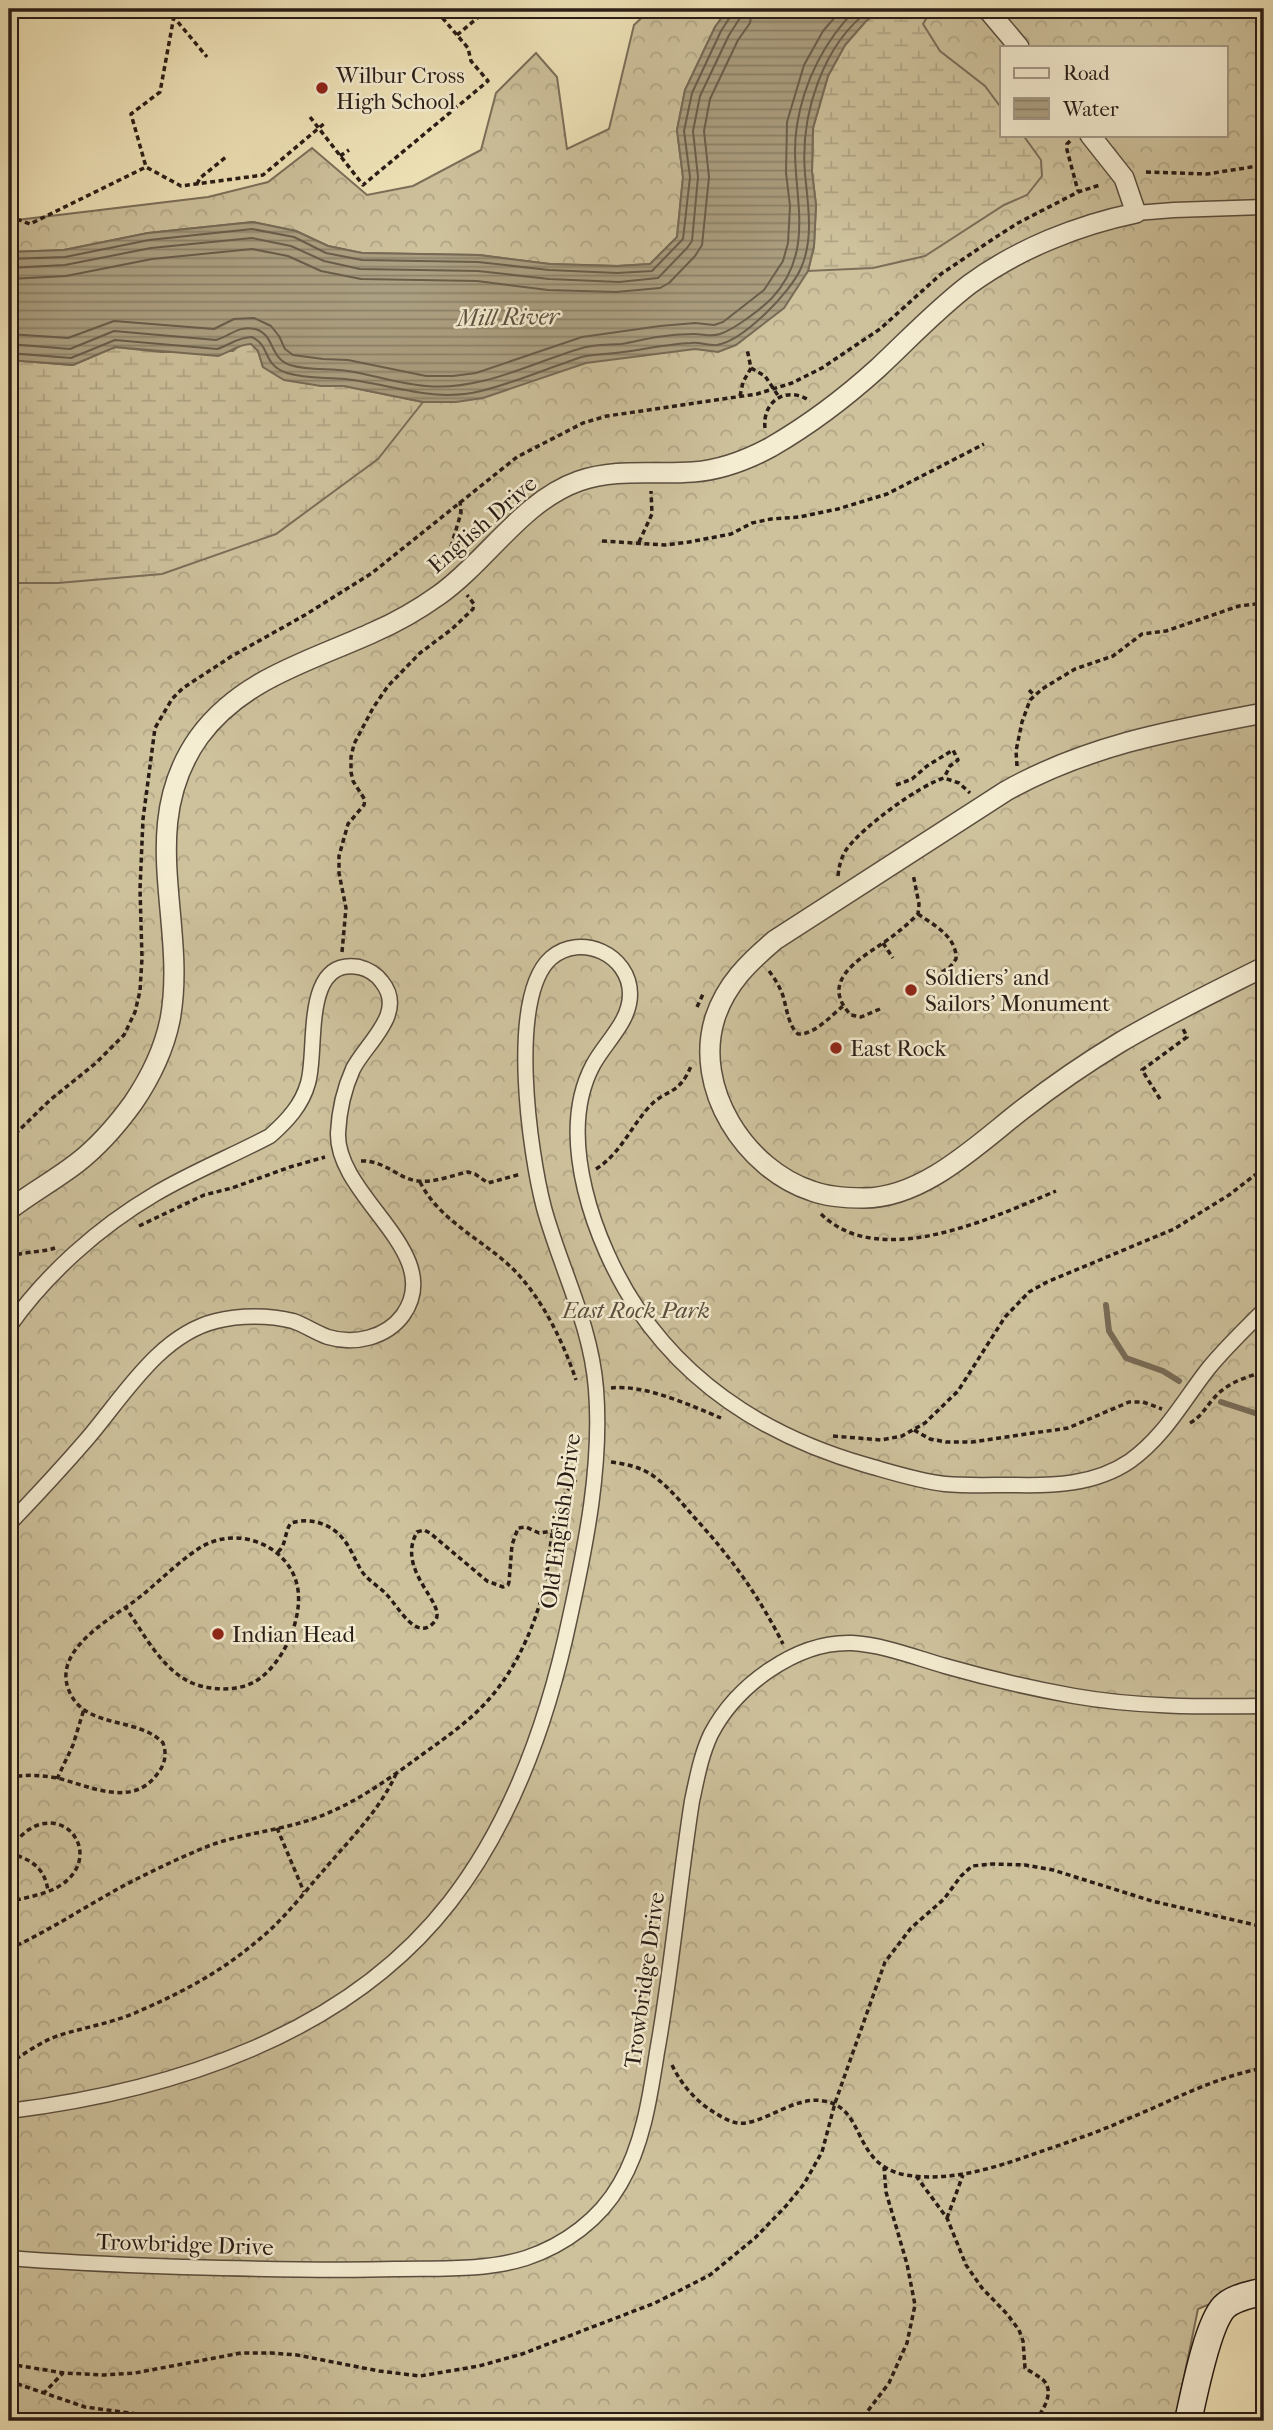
<svg xmlns="http://www.w3.org/2000/svg" width="1273" height="2430" font-family="'IM FELL French Canon',serif">
<style>
.forest{fill:url(#forest-crowns);stroke:#7b6f5a;stroke-width:2;fill-rule:evenodd}
.wetland{fill:url(#wetland-marsh);stroke:#7b6f5a;stroke-width:2}
.water{fill:url(#water-rules);stroke:#776b57;stroke-width:2}
.lines{fill:none;stroke-linecap:round;stroke-linejoin:round}
.shore{stroke:#6a5e4c;stroke-width:2}
.stream{stroke:#776b57;stroke-width:6}
.pedestrian-casing{stroke:#5a4e3f;stroke-width:17}
.minor-casing{stroke:#5a4e3f;stroke-width:22}
.secondary-casing{stroke:#281c16;stroke-width:29}
.path{stroke:#281c16;stroke-width:3.5;stroke-dasharray:5 3.5;stroke-linecap:butt}
.pedestrian{stroke:#f5edd2;stroke-width:14}
.minor{stroke:#f5edd2;stroke-width:19}
.secondary{stroke:#f5edd2;stroke-width:26}
.poi-dot{fill:#8f2418;stroke:#f5edd2;stroke-width:2.5}
.labels{text-anchor:middle;stroke-width:5;stroke-linejoin:round;paint-order:stroke}
.poi-label{font-size:23px;fill:#281c16;stroke:#f5edd2;text-anchor:start}
.street-label{font-size:23px;fill:#281c16;stroke:#f5edd2}
.park-label{font-size:23px;font-style:italic;fill:#5a4e3e;stroke:#f5edd2}
.water-label{font-size:24px;font-style:italic;fill:#5d5141;stroke:#f5edd2}
</style>
<defs>
<pattern id="forest-crowns" width="20" height="18" patternUnits="userSpaceOnUse" patternTransform="scale(1.75)"><rect width="20" height="18" fill="#cec29d"/><path d="M2 6a3 3 0 1 1 6 0M12 15a3 3 0 1 1 6 0" fill="none" stroke="#b1a686"/></pattern>
<pattern id="wetland-marsh" width="20" height="14" patternUnits="userSpaceOnUse" patternTransform="scale(1.75)"><rect width="20" height="14" fill="#cec29d"/><path d="M1 5h8M5 5V1M11 12h8M15 12V8" fill="none" stroke="#b1a686"/></pattern>
<pattern id="water-rules" width="6" height="5" patternUnits="userSpaceOnUse" patternTransform="scale(1.75)"><rect width="6" height="5" fill="#aca082"/><path d="M0 2.5h6" fill="none" stroke="#8c8269"/></pattern>
</defs>
<rect width="100%" height="100%" fill="#f0e4b9"/>
<filter id="stains"><feTurbulence type="fractalNoise" baseFrequency=".00286" numOctaves="4"/><feColorMatrix values="0 0 0 0 .2 0 0 0 0 .09 0 0 0 0 .02 0 0 0 .5 -.17"/></filter>
<radialGradient id="worn" r=".72"><stop offset=".6" stop-color="#630" stop-opacity="0"/><stop offset="1" stop-color="#630" stop-opacity=".3"/></radialGradient>
<path class="forest" d="M651,9H728L715,27L685,90L677,130L683,177L677,237L650,264L617,266L550,264L479,255L362,253L328,246L296,231L253,222L148,233L64,250L9,252V221L208,197L268,182L312,148L367,195L413,186L481,150L496,93L536,53L557,77L567,149L609,129L634,25Z
M901,9H1264V2281L1198,2309L1175,2421H9V337L798,260ZM1002,47H1226V135H1002Z"/>
<path class="wetland" d="M883,9H932L923,24L940,51L985,86L1002,109V135H1023L1041,160L1042,176L1027,195L1004,205L925,256L873,268L808,271L814,246L816,205L812,172L813,128L828,76L845,45L866,21Z
M241,344H252L258,351L263,367L321,386H344L423,402L378,459L276,534L162,574L58,583H9V360L73,365L115,347L161,352L233,351Z"/>
<path class="water" d="M728,9H883L866,21L845,45L828,76L813,128L812,172L816,205L814,246L808,271L784,308L736,345L718,352L695,349L586,363L483,398L456,402H423L344,386H321L284,380L263,367L258,351L251,344C239,344 230,352 218,356L115,347L73,365L9,360V252L64,250L148,233L253,222L296,231L328,246L362,253L479,255L550,264L617,266L650,264L677,237L683,177L677,130L685,90L715,27Z"/>
<g class="lines">
<path class="shore" d="M9,259L65,257L149,240L252,229L294,237L326,253L362,260L478,262L549,270L617,273L652,271L683,239L690,177L684,131L692,93L721,31L732,14L733,9
M9,268L65,265L151,248L252,238L291,246L324,261L360,269L478,271L549,279L619,282L658,278L687,248L692,241L698,177L693,131L700,96L729,35L740,18L742,9
M9,279L66,276L152,259L252,249L288,256L321,271L361,279L477,281L548,290L616,292L660,288L669,283L695,256L702,245L709,177L704,131L710,99L738,40L750,23L752,9
M9,334L68,338L114,321L214,329L234,319L254,318L271,326L279,336L285,349L293,355L323,359L348,360L426,376H453L476,373L582,337L660,326L695,323L714,325L723,322L764,290L783,261L788,243L790,206L786,173L787,122L804,65L823,31L842,9
M9,344L70,349L114,331L216,340C230,336 239,325 255,329C275,334 269,358 290,365C309,371 329,368 348,371C374,375 400,384 426,386C480,391 529,364 579,349C592,344 607,345 621,344C633,342 645,339 657,337C669,335 682,334 694,334C703,334 712,337 720,334C735,329 761,309 772,298C821,245 787,185 797,125C804,81 825,40 856,9
M9,353L71,358L115,340L217,349C230,345 238,337 252,337C271,346 262,365 287,373C306,379 326,377 345,379C391,384 433,403 481,391C506,385 531,375 556,366C566,363 576,358 586,356C598,354 611,354 623,352C646,349 668,344 691,343C700,342 709,346 717,345C743,341 791,292 801,268C814,239 808,204 805,174C800,116 822,44 871,9"/>
<path class="stream" d="M1106,1305L1109,1331L1126,1358L1163,1371L1179,1381
M1221,1402L1264,1416"/>
<defs>
<path id="pedestrian" d="M1136,213L1174,210L1264,207
M9,1327C46,1274 99,1227 155,1194C192,1172 232,1156 270,1136C287,1121 302,1105 308,1083C318,1051 301,957 359,967C368,969 377,975 382,982C407,1013 366,1043 353,1069C344,1089 339,1112 338,1133C336,1197 447,1253 403,1315C386,1338 354,1345 328,1337C316,1333 305,1325 293,1321C270,1315 239,1315 216,1321C159,1335 123,1397 87,1439C62,1468 36,1496 9,1524
M9,2111C171,2091 346,2036 450,1902C513,1821 549,1717 570,1617C586,1544 602,1465 596,1389C591,1324 561,1270 544,1208C530,1155 507,997 551,958C581,932 630,955 630,994C630,1022 606,1041 593,1065C555,1136 595,1245 637,1308C692,1390 772,1438 866,1465C891,1472 918,1481 945,1484C967,1486 990,1485 1012,1485C1052,1486 1095,1485 1130,1461C1164,1437 1183,1401 1208,1369C1225,1348 1245,1329 1264,1310
M9,2258C67,2263 125,2265 183,2267C254,2269 324,2271 395,2269C438,2268 485,2271 526,2258C565,2245 600,2219 620,2184C643,2145 650,2097 657,2052C672,1969 679,1884 692,1801C697,1778 701,1755 711,1734C736,1686 796,1641 852,1643C884,1645 914,1657 945,1666C987,1678 1030,1688 1074,1696C1136,1707 1201,1707 1264,1706"/>
<path id="minor" d="M987,9L1019,47
M1264,713C1174,730 1088,745 1006,791L775,940C749,962 726,984 715,1018C693,1088 745,1169 812,1191C828,1197 847,1198 864,1198C924,1198 979,1143 1023,1109C1054,1085 1086,1063 1119,1043C1166,1015 1216,991 1264,967
M9,1210C31,1193 55,1180 77,1163C99,1146 117,1125 133,1103C150,1078 164,1049 170,1020C188,923 135,827 199,737C242,678 311,661 374,632C397,622 418,610 439,595C487,561 522,501 579,481C617,468 654,475 693,472C721,470 747,460 771,447C809,425 846,397 878,368C908,340 937,309 970,284C1018,249 1078,225 1136,213L1124,178L1090,135"/>
<path id="secondary" d="M1188,2421C1194,2395 1207,2325 1224,2307C1234,2297 1251,2295 1264,2291"/>
</defs>
<use href="#pedestrian" class="pedestrian-casing"/>
<use href="#minor" class="minor-casing"/>
<use href="#secondary" class="secondary-casing"/>
<path class="path" d="M167,9L207,57
M174,16L160,92L131,114L146,167L181,186L263,175L326,122
M457,35L488,9
M310,117L363,185L488,81L471,61L468,48L435,9
M1070,141L1067,144V150L1078,191
M340,156L349,150
M1146,172L1207,174L1264,165
M9,180L15,177
M197,184L200,178L226,157
M9,216L30,224L146,167
M751,368L765,376L779,397
M740,396L743,382L751,368L747,349
M765,428C762,401 787,385 810,401
M602,541L665,545L689,542L731,534L752,523L771,519L799,517L838,509L887,494L984,444
M639,542L652,514L651,491
M446,563L461,513L460,501
M1029,690L1034,695
M1017,766L1016,751L1022,722L1030,700L1042,689L1075,669L1113,656L1142,634L1166,631L1239,606L1264,603
M896,785L912,779L927,766L953,750L958,760L950,766L944,778
M838,876C839,866 841,858 846,850C861,828 920,785 944,778L959,783L970,793
M918,914C934,925 957,937 956,959L950,967L942,972
M883,943L893,958
M342,952L346,908L339,873V856L348,824L364,805L365,800L353,781L351,772V757L354,744L373,708L388,686L420,653L452,629L473,609L474,604L467,595
M769,971C775,979 780,987 783,996C787,1009 788,1025 798,1034C814,1035 831,1016 843,1006
M697,1007L704,992
M880,1009L861,1017L851,1015C819,982 858,960 883,943C896,934 907,925 918,914L919,904L913,874
M1160,1099L1142,1070L1187,1037L1183,1029
M9,1140L50,1100L96,1063L124,1035L135,1012L140,991L142,958L140,889L143,819L155,728L172,699L183,688L232,656L305,615L372,573L517,457L583,423L607,416L757,394L792,383L822,368L880,329L941,274L993,239L1018,223L1078,192L1100,185
M361,1161C385,1160 398,1179 418,1181C434,1183 453,1175 468,1172L475,1174L488,1183L521,1174
M596,1169C621,1153 630,1128 649,1107C665,1089 679,1096 691,1066
M420,1182C439,1220 481,1239 511,1267C541,1296 563,1341 576,1380
M821,1214C880,1272 994,1217 1056,1191
M139,1226L204,1195L232,1188L290,1167L325,1157
M9,1257C24,1251 39,1253 55,1248
M611,1388C644,1384 690,1405 721,1418
M1190,1423C1201,1417 1206,1407 1214,1398C1227,1383 1245,1377 1264,1372
M914,1430L930,1439L946,1442H972L1068,1428L1129,1402H1143L1162,1409
M833,1436L881,1440L902,1436L925,1423L958,1391L1005,1317L1029,1292L1047,1282L1174,1229L1229,1195L1264,1168
M611,1462C626,1464 640,1467 652,1475C668,1486 681,1502 694,1517C730,1556 759,1596 783,1644
M278,1552C287,1544 284,1532 291,1523C311,1517 332,1524 344,1540C352,1550 356,1563 363,1573C370,1582 380,1587 387,1595C398,1606 417,1644 435,1621C448,1604 395,1571 417,1532L424,1530L430,1533L487,1581L503,1587L508,1585L509,1582L512,1545L518,1528L526,1527L539,1533L552,1531
M9,1778C25,1774 41,1775 57,1778C90,1786 133,1809 158,1773C165,1764 167,1754 163,1743C139,1717 89,1729 71,1695C47,1650 114,1618 141,1596C161,1580 181,1559 203,1546C240,1525 292,1547 298,1590C302,1620 284,1661 259,1679C241,1692 211,1691 192,1683C162,1670 144,1634 126,1608
M57,1779L73,1745L84,1709
M277,1828L304,1892
M9,1849C17,1840 26,1829 38,1825C74,1813 99,1860 61,1885C46,1895 26,1897 9,1902
M9,1853C31,1859 45,1868 48,1891
M9,1949C49,1931 86,1906 125,1885C150,1872 175,1860 201,1849C233,1835 270,1832 303,1822C348,1809 386,1781 423,1754C452,1733 480,1714 501,1684C521,1657 536,1621 544,1588C553,1550 547,1509 577,1479
M9,2064C25,2053 42,2041 60,2035C86,2027 112,2023 137,2012C179,1994 221,1972 256,1942C284,1920 306,1890 329,1864C354,1835 380,1809 396,1774
M672,2065C680,2082 693,2098 709,2109C717,2114 728,2122 738,2123C762,2126 794,2095 824,2101C867,2108 851,2165 906,2175C948,2182 991,2169 1031,2155C1062,2144 1094,2134 1125,2120C1172,2101 1214,2077 1264,2068
M916,2176L947,2218L966,2265L982,2288L1007,2314L1019,2330L1023,2341L1025,2368C1031,2372 1041,2377 1045,2382C1054,2394 1042,2412 1035,2421
M947,2218L963,2175
M9,2364L64,2373L104,2375L135,2373L241,2353H271L297,2355L379,2371L420,2376L479,2366L522,2354L655,2303L710,2275L755,2238L786,2206L804,2184L822,2152L835,2103L885,1962L911,1928L944,1899L961,1876L972,1866L992,1864L1025,1865L1053,1870L1152,1901L1264,1927
M9,2381L85,2407L190,2421
M43,2394L63,2373
M9,2401L11,2405L9,2412
M80,2421L82,2417L97,2421
M855,2421L864,2416L889,2383L907,2343L915,2305L907,2264L886,2192L884,2167"/>
<use href="#pedestrian" class="pedestrian"/>
<use href="#minor" class="minor"/>
<use href="#secondary" class="secondary"/>
</g>
<g class="poi-dot">
<circle cx="322" cy="88" r="7"/>
<circle cx="911" cy="990" r="7"/>
<circle cx="836" cy="1048" r="7"/>
<circle cx="218" cy="1634" r="7"/>
</g>
<g class="labels">
<g class="poi-label">
<text x="336" y="83">Wilbur Cross<tspan x="336" dy="26">High School</tspan></text>
<text x="925" y="985">Soldiers' and<tspan x="925" dy="26">Sailors' Monument</tspan></text>
<text x="850" y="1056">East Rock</text>
<text x="232" y="1642">Indian Head</text>
</g>
<g class="street-label">
<text transform="translate(482 524) rotate(-41)" y="8">English Drive</text>
<text transform="translate(560 1521) rotate(-82)" y="8">Old English Drive</text>
<text transform="translate(644 1980) rotate(-82)" y="8">Trowbridge Drive</text>
<text transform="translate(185 2244) rotate(2)" y="8">Trowbridge Drive</text>
</g>
<g class="park-label">
<text x="636" y="1318">East Rock Park</text>
</g>
<g class="water-label">
<text transform="translate(508 317) rotate(-1)" y="8">Mill River</text>
</g>
</g>
<rect width="1273" height="2430" fill="none" stroke="#f0e4b9" stroke-width="35"/>
<rect x="10" y="10" width="1252" height="2409" fill="none" stroke="#281c16" stroke-width="3.5"/>
<rect x="18" y="18" width="1238" height="2395" fill="none" stroke="#281c16" stroke-width="2"/>
<rect x="1000" y="46" width="228" height="91" fill="#f5edd2" stroke="#a39987" stroke-width="2"/>
<rect x="1014" y="68" width="35" height="10" fill="#f5edd2" stroke="#a39987" stroke-width="2"/>
<text x="1063" y="80" font-size="21" fill="#281c16">Road</text>
<rect x="1014" y="98" width="35" height="21" fill="url(#water-rules)" stroke="#a39987" stroke-width="2"/>
<text x="1063" y="116" font-size="21" fill="#281c16">Water</text>
<rect width="100%" height="100%" filter="url(#stains)"/>
<rect width="100%" height="100%" fill="url(#worn)"/>
</svg>
